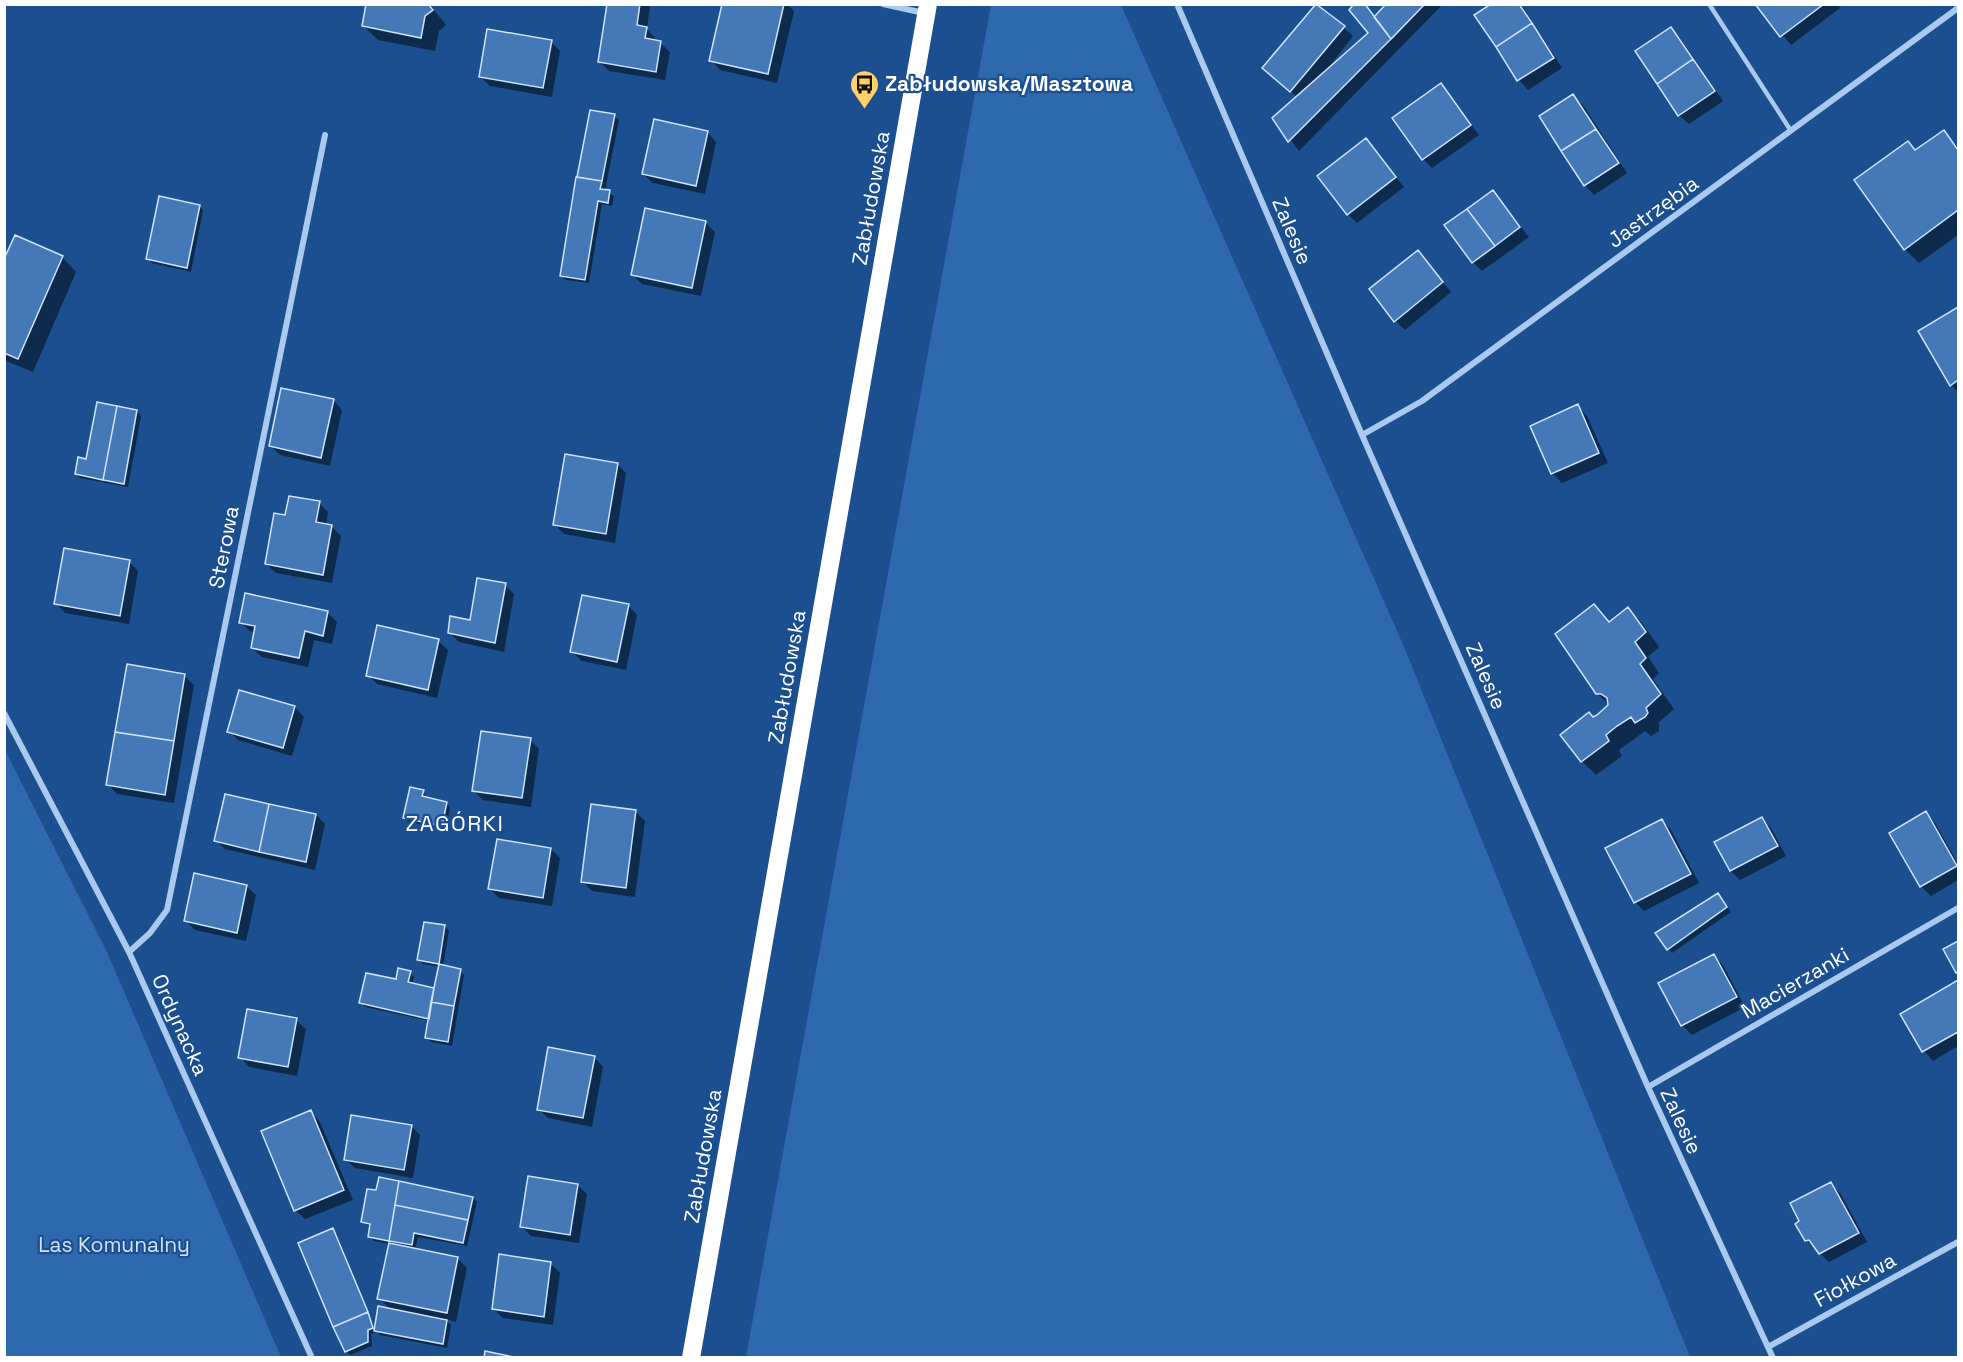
<svg xmlns="http://www.w3.org/2000/svg" width="1963" height="1362" font-family="'Space Grotesk',sans-serif">
<style>
.green{fill:#2e69ad}
.shadow{fill:#0007}
.building{fill:#4478b7;stroke:#cfe3fa;stroke-width:1.5}
.lines{fill:none;stroke-linecap:round;stroke-linejoin:round}
.lane{stroke:#a9c9ee;stroke-width:4.5}
.street{stroke:#a9c9ee;stroke-width:6}
.highway{stroke:#fff;stroke-width:18}
.labels{text-anchor:middle;stroke-width:4.5;stroke-linejoin:round;paint-order:stroke}
.poi-label{font-size:21px;font-weight:bold;fill:#fff;stroke:#1b4f8f;text-anchor:start}
.street-label{font-size:21px;fill:#fff;stroke:#1b4f8f}
.park-label{font-size:21px;fill:#cfe3fa;stroke:#1b4f8f}
.neighbourhood-label{font-size:22px;letter-spacing:1.5px;fill:#fff;stroke:#1b4f8f}
</style>
<rect width="100%" height="100%" fill="#1b4f8f"/>
<path class="green" d="M991,5H1121L1405,649L1690,1357H746Z
M5,750L107,952L281,1357H5Z"/>
<path class="shadow" d="M367,4H429L446,25L439,31L435,51L378,40L364,26Z
M609,4H650L647,29L655,38V42L660,43L670,52L665,80L609,71L599,61Z
M724,4H787L794,11L777,83L720,70L711,60Z
M1388,4H1443L1299,151L1274,118L1297,97L1264,68L1318,5L1353,36L1326,71L1370,33V10L1375,18Z
M1493,4H1521L1562,68L1528,90L1519,80L1476,16Z
M1757,4H1838L1840,8L1791,45Z
M1671,29L1680,38L1723,101L1689,124L1679,115Z
M551,42L560,51L552,97L490,86L480,76Z
M1441,85L1479,135L1432,168L1423,159Z
M1573,96L1583,105L1627,173L1594,195L1585,185Z
M591,111L614,116L619,120L605,191L614,196L612,206L602,204L589,283L566,280L561,276Z
M707,132L716,142L705,194L653,183L643,174Z
M1943,132L1958,147V235L1919,263L1905,249L1856,181L1908,143L1917,151Z
M1366,140L1404,187L1357,223L1348,214Z
M1493,192L1529,237L1482,271L1473,262Z
M199,206L203,210L191,272L152,263L148,258Z
M705,222L715,232L701,296L642,284L632,274Z
M1418,252L1451,292L1405,330L1396,321Z
M62,257L76,272L33,372L4,360V263Z
M1958,309V392L1951,385L1920,332Z
M333,400L342,410L330,466L280,455L271,446Z
M1577,406L1587,416L1608,463L1562,483L1553,474L1532,427Z
M137,411L141,416L128,487L80,478L76,474Z
M617,464L626,473L615,543L564,534L555,525Z
M319,503L328,512L326,525L331,526L341,536L332,583L276,573L266,564L286,517Z
M129,562L138,571L129,624L65,613L56,603Z
M505,585L514,594L504,652L459,642L449,632L471,622Z
M246,594L328,613L337,622L332,644L314,640L308,667L262,657L252,648L256,633L250,631L240,622Z
M628,605L637,615L626,670L582,661L572,652Z
M1594,606L1610,623L1628,609L1642,623L1659,647L1648,657L1659,673L1653,679L1674,709L1659,722V731L1651,736L1645,731L1619,750L1622,756L1596,775L1582,761L1593,718L1610,706L1598,694Z
M438,641L448,650L437,698L377,684L368,675Z
M184,675L194,685L174,803L117,794L108,784Z
M240,692L295,707L304,717L292,756L238,740L229,731Z
M530,740L539,749L531,807L483,800L474,791Z
M423,791L427,799L446,803L450,807L446,830L409,822L405,818Z
M636,812L645,821L635,897L592,891L582,881Z
M1926,813L1935,823L1958,864V880L1931,896L1921,886L1891,833Z
M316,815L325,824L315,870L225,849L215,840Z
M1762,819L1771,828L1786,856L1740,880L1731,871Z
M1662,820L1671,830L1699,883L1644,911L1635,902Z
M551,849L560,858L552,906L499,898L490,889Z
M247,886L256,895L246,941L195,930L185,920Z
M1722,899L1731,912L1672,953L1668,949Z
M445,926L449,931L443,966L460,971L464,975L452,1046L431,1042L427,1038L430,1021L365,1007L360,1002L410,972L414,977L412,985L435,990L440,967L423,964L419,960Z
M1714,956L1723,965L1745,1007L1692,1035L1682,1025L1660,983Z
M1958,982V1046L1933,1061L1924,1051L1902,1014Z
M296,1020L306,1029L297,1076L249,1067L240,1057Z
M594,1057L603,1067L592,1127L548,1118L539,1109Z
M311,1112L320,1122L353,1200L305,1219L295,1210Z
M411,1126L420,1135L413,1178L355,1168L345,1159Z
M1830,1184L1840,1193L1867,1242L1829,1262L1806,1240Z
M577,1185L587,1194L579,1243L531,1236L521,1226Z
M473,1198L477,1202L467,1246L418,1237L415,1250L458,1259L467,1268L456,1322L445,1319L451,1325L447,1348L380,1335L377,1332L371,1334L372,1346L350,1355L346,1351L332,1230L337,1234L375,1331L391,1310L379,1298L390,1244L374,1241L369,1237L371,1227L363,1222Z
M550,1263L560,1273L553,1325L503,1318L493,1309Z"/>
<path class="building" d="M366,4H428L433,10L425,16L421,38L362,26Z
M607,4H640L637,25L647,27L645,38L661,41L656,72L598,62Z
M722,4H784L768,74L709,61Z
M1316,4L1345,26L1290,92L1262,68Z
M1354,4H1365L1391,39L1288,142L1272,118L1368,33L1349,10Z
M1425,4L1391,39L1374,17L1386,4Z
M1491,4H1519L1532,23L1496,47L1474,15Z
M1755,4H1824L1780,37Z
M1532,23L1554,58L1517,81L1496,47Z
M1671,27L1693,59L1657,84L1635,51Z
M487,29L552,40L543,88L479,77Z
M1693,59L1715,91L1678,116L1657,84Z
M1441,83L1471,125L1422,160L1392,118Z
M1573,94L1596,129L1561,151L1539,116Z
M590,110L615,114L602,181L577,177Z
M654,119L708,131L696,186L642,174Z
M1596,129L1619,163L1584,186L1561,151Z
M1944,130L1958,150V210L1904,250L1854,180L1908,141L1915,150Z
M1366,138L1396,177L1347,215L1317,176Z
M576,177L602,181L600,189L610,190L608,203L598,201L585,280L560,276Z
M1493,190L1520,227L1495,246L1467,209Z
M159,196L200,205L187,268L146,259Z
M645,208L706,221L692,288L631,275Z
M1467,209L1495,246L1472,263L1444,225Z
M15,235L63,256L18,359L4,353V259Z
M1418,250L1443,282L1394,322L1369,289Z
M1958,307V380L1950,386L1918,331Z
M281,388L334,399L321,458L269,446Z
M97,402L117,406L103,480L75,474L78,457L86,459Z
M1578,404L1599,453L1551,474L1530,426Z
M117,406L137,410L124,484L103,480Z
M565,454L618,463L606,534L553,525Z
M289,496L320,501L316,522L332,525L323,575L265,564L274,513L285,515Z
M64,548L130,560L120,616L54,604Z
M477,578L506,583L495,643L448,633L450,616L470,620Z
M245,593L328,611L323,636L305,631L299,658L251,648L255,626L239,623Z
M582,595L629,604L617,662L570,652Z
M1594,604L1609,622L1628,607L1646,632L1635,642L1646,658L1640,664L1661,694L1646,708L1648,713L1645,717L1635,723L1631,717L1617,726L1606,735L1609,741L1581,762L1560,735L1589,712L1593,717L1597,715L1608,705L1607,698L1601,694H1596L1555,634Z
M377,625L439,639L428,690L366,676Z
M127,664L185,674L174,741L115,732Z
M239,690L295,706L283,748L227,732Z
M481,731L531,738L522,798L472,791Z
M115,732L174,741L165,795L106,785Z
M410,787L424,790L422,796L447,802L442,826L403,818Z
M225,794L269,804L259,852L214,841Z
M269,804L316,814L306,862L259,852Z
M591,804L636,810L626,888L581,882Z
M1926,811L1957,866L1920,887L1889,833Z
M1762,817L1778,846L1730,871L1714,842Z
M1662,819L1691,874L1634,903L1605,848Z
M497,839L551,848L543,898L488,889Z
M194,873L247,885L237,933L184,921Z
M1718,893L1727,907L1667,950L1655,933Z
M424,922L445,925L439,964L417,960Z
M1958,941V972L1956,973L1943,949Z
M1714,954L1737,997L1681,1026L1658,983Z
M439,964L461,969L454,1006L431,1002Z
M398,968L411,971L408,982L434,988L429,1019L359,1003L366,973L396,979Z
M1958,980V1032L1922,1052L1900,1014Z
M431,1002L454,1006L448,1042L425,1038Z
M247,1009L297,1018L288,1067L238,1058Z
M548,1047L595,1056L583,1118L537,1110Z
M311,1110L344,1190L294,1211L261,1131Z
M351,1115L412,1125L404,1170L344,1160Z
M528,1176L578,1184L570,1235L520,1227Z
M379,1177L399,1181L389,1241L368,1237L370,1224L361,1222L367,1189L376,1190Z
M399,1181L473,1197L468,1220L395,1205Z
M1831,1182L1859,1233L1819,1254L1809,1240L1805,1241L1795,1224L1799,1221L1790,1203Z
M395,1205L468,1220L463,1243L414,1233L412,1245L389,1241Z
M333,1228L368,1312L333,1327L298,1243Z
M389,1243L458,1257L447,1313L377,1299Z
M499,1254L551,1262L544,1317L492,1309Z
M378,1306L447,1320L443,1344L374,1331Z
M368,1312L373,1328L368,1330V1342L345,1352L333,1327Z
M485,1351L518,1358H484Z"/>
<g class="lines">
<path class="lane" d="M1709,4L1791,131"/>
<path class="street" d="M883,4L924,13
M1177,4L1362,435L1648,1087L1773,1358
M1362,435L1422,401L1958,8
M4,713L129,952L312,1358
M129,952L150,933L167,910L325,135
M1648,1087L1958,908
M1768,1347L1958,1242"/>
<path class="highway" d="M691,1358L928,4"/>
</g>
<defs>
<symbol id="bus-pin" viewBox="-11 -11 22 30"><path d="M0 17L-7.5 6A9.5 9.5 0 1 1 7.5 6Z" fill="#ffd166" stroke="#1b4f8f"/><path d="M-5-6H5V4H4V6H2V4H-2V6H-4V4H-5ZM-3.5-4V0h7V-4ZM-3.5 1.2v1.5H-2V1.2ZM2 1.2v1.5H3.5V1.2Z" fill="#111"/></symbol>
</defs>
<g fill-rule="evenodd">
<use href="#bus-pin" x="848" y="68" width="33" height="45"/>
</g>
<g class="labels">
<g class="poi-label">
<text x="885" y="91">Zabłudowska/Masztowa</text>
</g>
<g class="street-label">
<text transform="translate(871 198) rotate(-80)" y="7">Zabłudowska</text>
<text transform="translate(1653 212) rotate(-36)" y="7">Jastrzębia</text>
<text transform="translate(1292 231) rotate(67)" y="7">Zalesie</text>
<text transform="translate(224 547) rotate(-79)" y="7">Sterowa</text>
<text transform="translate(1486 676) rotate(66)" y="7">Zalesie</text>
<text transform="translate(787 677) rotate(-80)" y="7">Zabłudowska</text>
<text transform="translate(1795 983) rotate(-30)" y="7">Macierzanki</text>
<text transform="translate(180 1025) rotate(66)" y="7">Ordynacka</text>
<text transform="translate(1681 1121) rotate(65)" y="7">Zalesie</text>
<text transform="translate(703 1156) rotate(-80)" y="7">Zabłudowska</text>
<text transform="translate(1855 1280) rotate(-29)" y="7">Fiołkowa</text>
</g>
<g class="park-label">
<text x="114" y="1252">Las Komunalny</text>
</g>
<g class="neighbourhood-label">
<text x="455" y="831">ZAGÓRKI</text>
</g>
</g>
<rect width="1963" height="1362" fill="none" stroke="#ffffff" stroke-width="12"/>
</svg>
